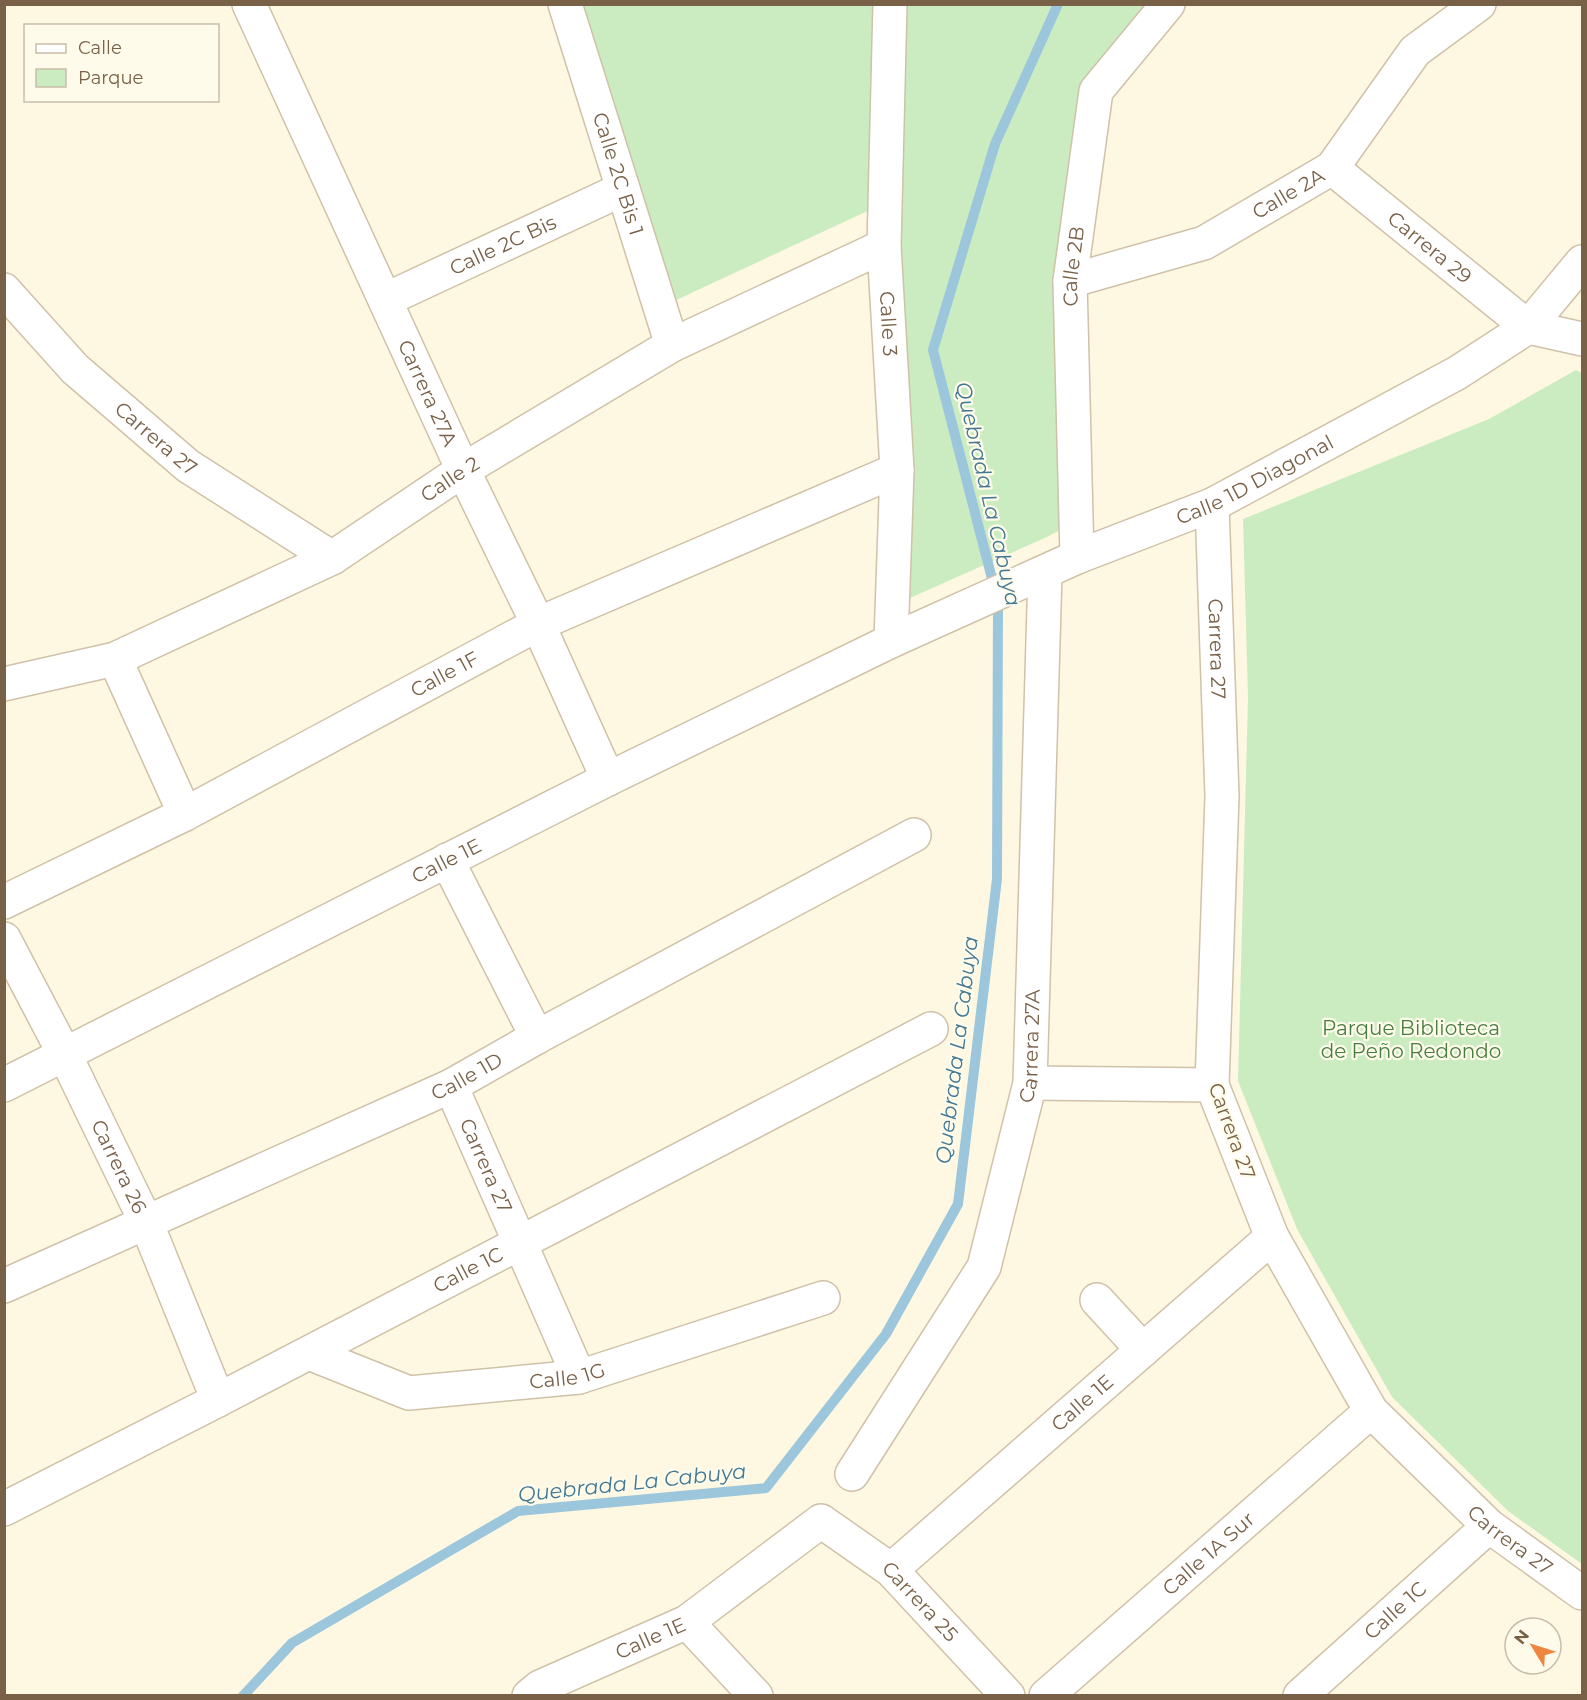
<svg xmlns="http://www.w3.org/2000/svg" width="1587" height="1700" font-family="Montserrat,sans-serif">
<style>
.green{fill:#cbecc1}
.lines{fill:none;stroke-linecap:round;stroke-linejoin:round}
.stream{stroke:#9cc6db;stroke-width:10}
.minor-casing{stroke:#d0c1a9;stroke-width:36}
.minor{stroke:#fff;stroke-width:33}
.labels{text-anchor:middle;stroke-width:4.5;stroke-linejoin:round;paint-order:stroke}
.street-label{font-size:20px;fill:#786147;stroke:#fffbeb}
.park-label{font-size:20px;fill:#467e3e;stroke:#fffbeb}
.water-label{font-size:21px;font-style:italic;fill:#427894;stroke:#fffbeb}
</style>
<rect width="100%" height="100%" fill="#fef8e3"/>
<path class="green" d="M581,5H878L874,208L674,301Z
M899,5H1158L1095,79L1070,525L1047,537L901,602L894,226Z
M1576,370L1582,373V1564L1508,1511L1392,1397L1297,1229L1238,1081L1248,698L1243,519L1489,419Z"/>
<g class="lines">
<path class="stream" d="M243,1696L292,1643L518,1511L766,1488L886,1334L958,1204L997,879L998,602L933,350L995,144L1058,4"/>
<defs>
<g id="minor">
<path id="s1" d="M249,4L463,470L538,624L608,779"/>
<path id="s2" d="M565,4L672,345"/>
<path id="s3" d="M890,4L884,246L897,470L891,641"/>
<path id="s4" d="M1332,168L1528,327L1582,339"/>
<path id="s5" d="M1070,281L1204,243L1332,168L1415,51L1479,4"/>
<path id="s6" d="M4,290L75,369L188,466L332,558"/>
<path id="s7" d="M385,300L623,189"/>
<path id="s8" d="M1212,505L1222,796L1212,1085L1272,1237L1371,1411L1489,1526L1582,1593"/>
<path id="s9" d="M1077,557L1070,281L1096,91L1168,4"/>
<path d="M115,659L185,814"/>
<path id="s10" d="M4,684L115,659L332,558L463,470L672,345L884,246"/>
<path d="M447,860L537,1037"/>
<path id="s11" d="M4,902L185,814L538,624L897,470"/>
<path id="s12" d="M4,939L65,1055L146,1222L218,1400"/>
<path d="M1030,1083L1212,1085"/>
<path id="s13" d="M4,1085L608,779L891,641L1077,557L1212,505L1457,373L1528,327L1582,262"/>
<path id="s14" d="M451,1086L579,1377"/>
<path id="s15" d="M4,1286L451,1086L537,1037L914,835"/>
<path d="M1097,1300L1143,1350"/>
<path id="s16" d="M309,1353L409,1393L579,1377L823,1298"/>
<path id="s17" d="M852,1474L984,1267L1030,1083L1045,573"/>
<path id="s18" d="M4,1509L218,1400L931,1029"/>
<path id="s19" d="M891,1570L1272,1237"/>
<path d="M687,1622L756,1696"/>
<path id="s20" d="M529,1696L540,1687L687,1622L821,1521L891,1570L1008,1696"/>
<path id="s21" d="M1046,1696L1371,1411"/>
<path id="s22" d="M1300,1696L1489,1526"/>
</g>
</defs>
<use href="#minor" class="minor-casing"/>
<use href="#minor" class="minor"/>
</g>
<g class="labels">
<g class="street-label">
<text dy="7" stroke="none"><textPath href="#s2" startOffset="178">Calle 2C Bis 1</textPath></text>
<text dy="7" stroke="none"><textPath href="#s5" startOffset="237">Calle 2A</textPath></text>
<text dy="7" stroke="none"><textPath href="#s7" startOffset="130">Calle 2C Bis</textPath></text>
<text dy="7" stroke="none"><textPath href="#s4" startOffset="126">Carrera 29</textPath></text>
<text dy="7" stroke="none"><textPath href="#s9" startOffset="291">Calle 2B</textPath></text>
<text dy="7" stroke="none"><textPath href="#s3" startOffset="320">Calle 3</textPath></text>
<text dy="7" stroke="none"><textPath href="#s1" startOffset="428">Carrera 27A</textPath></text>
<text dy="7" stroke="none"><textPath href="#s6" startOffset="213">Carrera 27</textPath></text>
<text dy="7" stroke="none"><textPath href="#s13" startOffset="1390">Calle 1D Diagonal</textPath></text>
<text dy="7" stroke="none"><textPath href="#s10" startOffset="495">Calle 2</textPath></text>
<text dy="7" stroke="none"><textPath href="#s8" startOffset="144">Carrera 27</textPath></text>
<text dy="7" stroke="none"><textPath href="#s11" startOffset="496">Calle 1F</textPath></text>
<text dy="7" stroke="none"><textPath href="#s13" startOffset="496">Calle 1E</textPath></text>
<text dy="7" stroke="none"><textPath href="#s17" startOffset="472">Carrera 27A</textPath></text>
<text dy="7" stroke="none"><textPath href="#s15" startOffset="508">Calle 1D</textPath></text>
<text transform="translate(1232 1131) rotate(70)" y="7">Carrera 27</text>
<text dy="7" stroke="none"><textPath href="#s12" startOffset="255">Carrera 26</textPath></text>
<text dy="7" stroke="none"><textPath href="#s14" startOffset="87">Carrera 27</textPath></text>
<text dy="7" stroke="none"><textPath href="#s18" startOffset="522">Calle 1C</textPath></text>
<text dy="7" stroke="none"><textPath href="#s16" startOffset="267">Calle 1G</textPath></text>
<text dy="7" stroke="none"><textPath href="#s19" startOffset="254">Calle 1E</textPath></text>
<text dy="7" stroke="none"><textPath href="#s8" startOffset="1134">Carrera 27</textPath></text>
<text dy="7" stroke="none"><textPath href="#s21" startOffset="216">Calle 1A Sur</textPath></text>
<text dy="7" stroke="none"><textPath href="#s20" startOffset="471">Carrera 25</textPath></text>
<text dy="7" stroke="none"><textPath href="#s22" startOffset="128">Calle 1C</textPath></text>
<text dy="7" stroke="none"><textPath href="#s20" startOffset="135">Calle 1E</textPath></text>
</g>
<g class="park-label">
<text x="1411" y="1035">Parque Biblioteca<tspan x="1411" dy="23">de Peño Redondo</tspan></text>
</g>
<g class="water-label">
<text transform="translate(988 494) rotate(77)" y="7">Quebrada La Cabuya</text>
<text transform="translate(957 1050) rotate(-83)" y="7">Quebrada La Cabuya</text>
<text transform="translate(632 1483) rotate(-6)" y="7">Quebrada La Cabuya</text>
</g>
</g>
<rect width="1587" height="1700" fill="none" stroke="#786147" stroke-width="12"/>
<rect x="24" y="24" width="195" height="78" fill="#fffbeb" stroke="#c9bda9" stroke-width="1.5"/>
<rect x="36" y="44" width="30" height="9" fill="#ffffff" stroke="#c9bda9" stroke-width="1.5"/>
<text x="78" y="54" font-size="18" fill="#786147">Calle</text>
<rect x="36" y="69" width="30" height="18" fill="#cbecc1" stroke="#c9bda9" stroke-width="1.5"/>
<text x="78" y="84" font-size="18" fill="#786147">Parque</text>
<g transform="translate(1533 1646) rotate(308)"><circle r="28" fill="#fffbeb" stroke="#c9bda9" stroke-width="1.5"/>
<path d="M0-4.5L10 22L0 15L-10 22Z" fill="#ef8640"/>
<text y="-9" font-size="16" font-weight="bold" text-anchor="middle" fill="#786147">N</text>
</g>
</svg>
